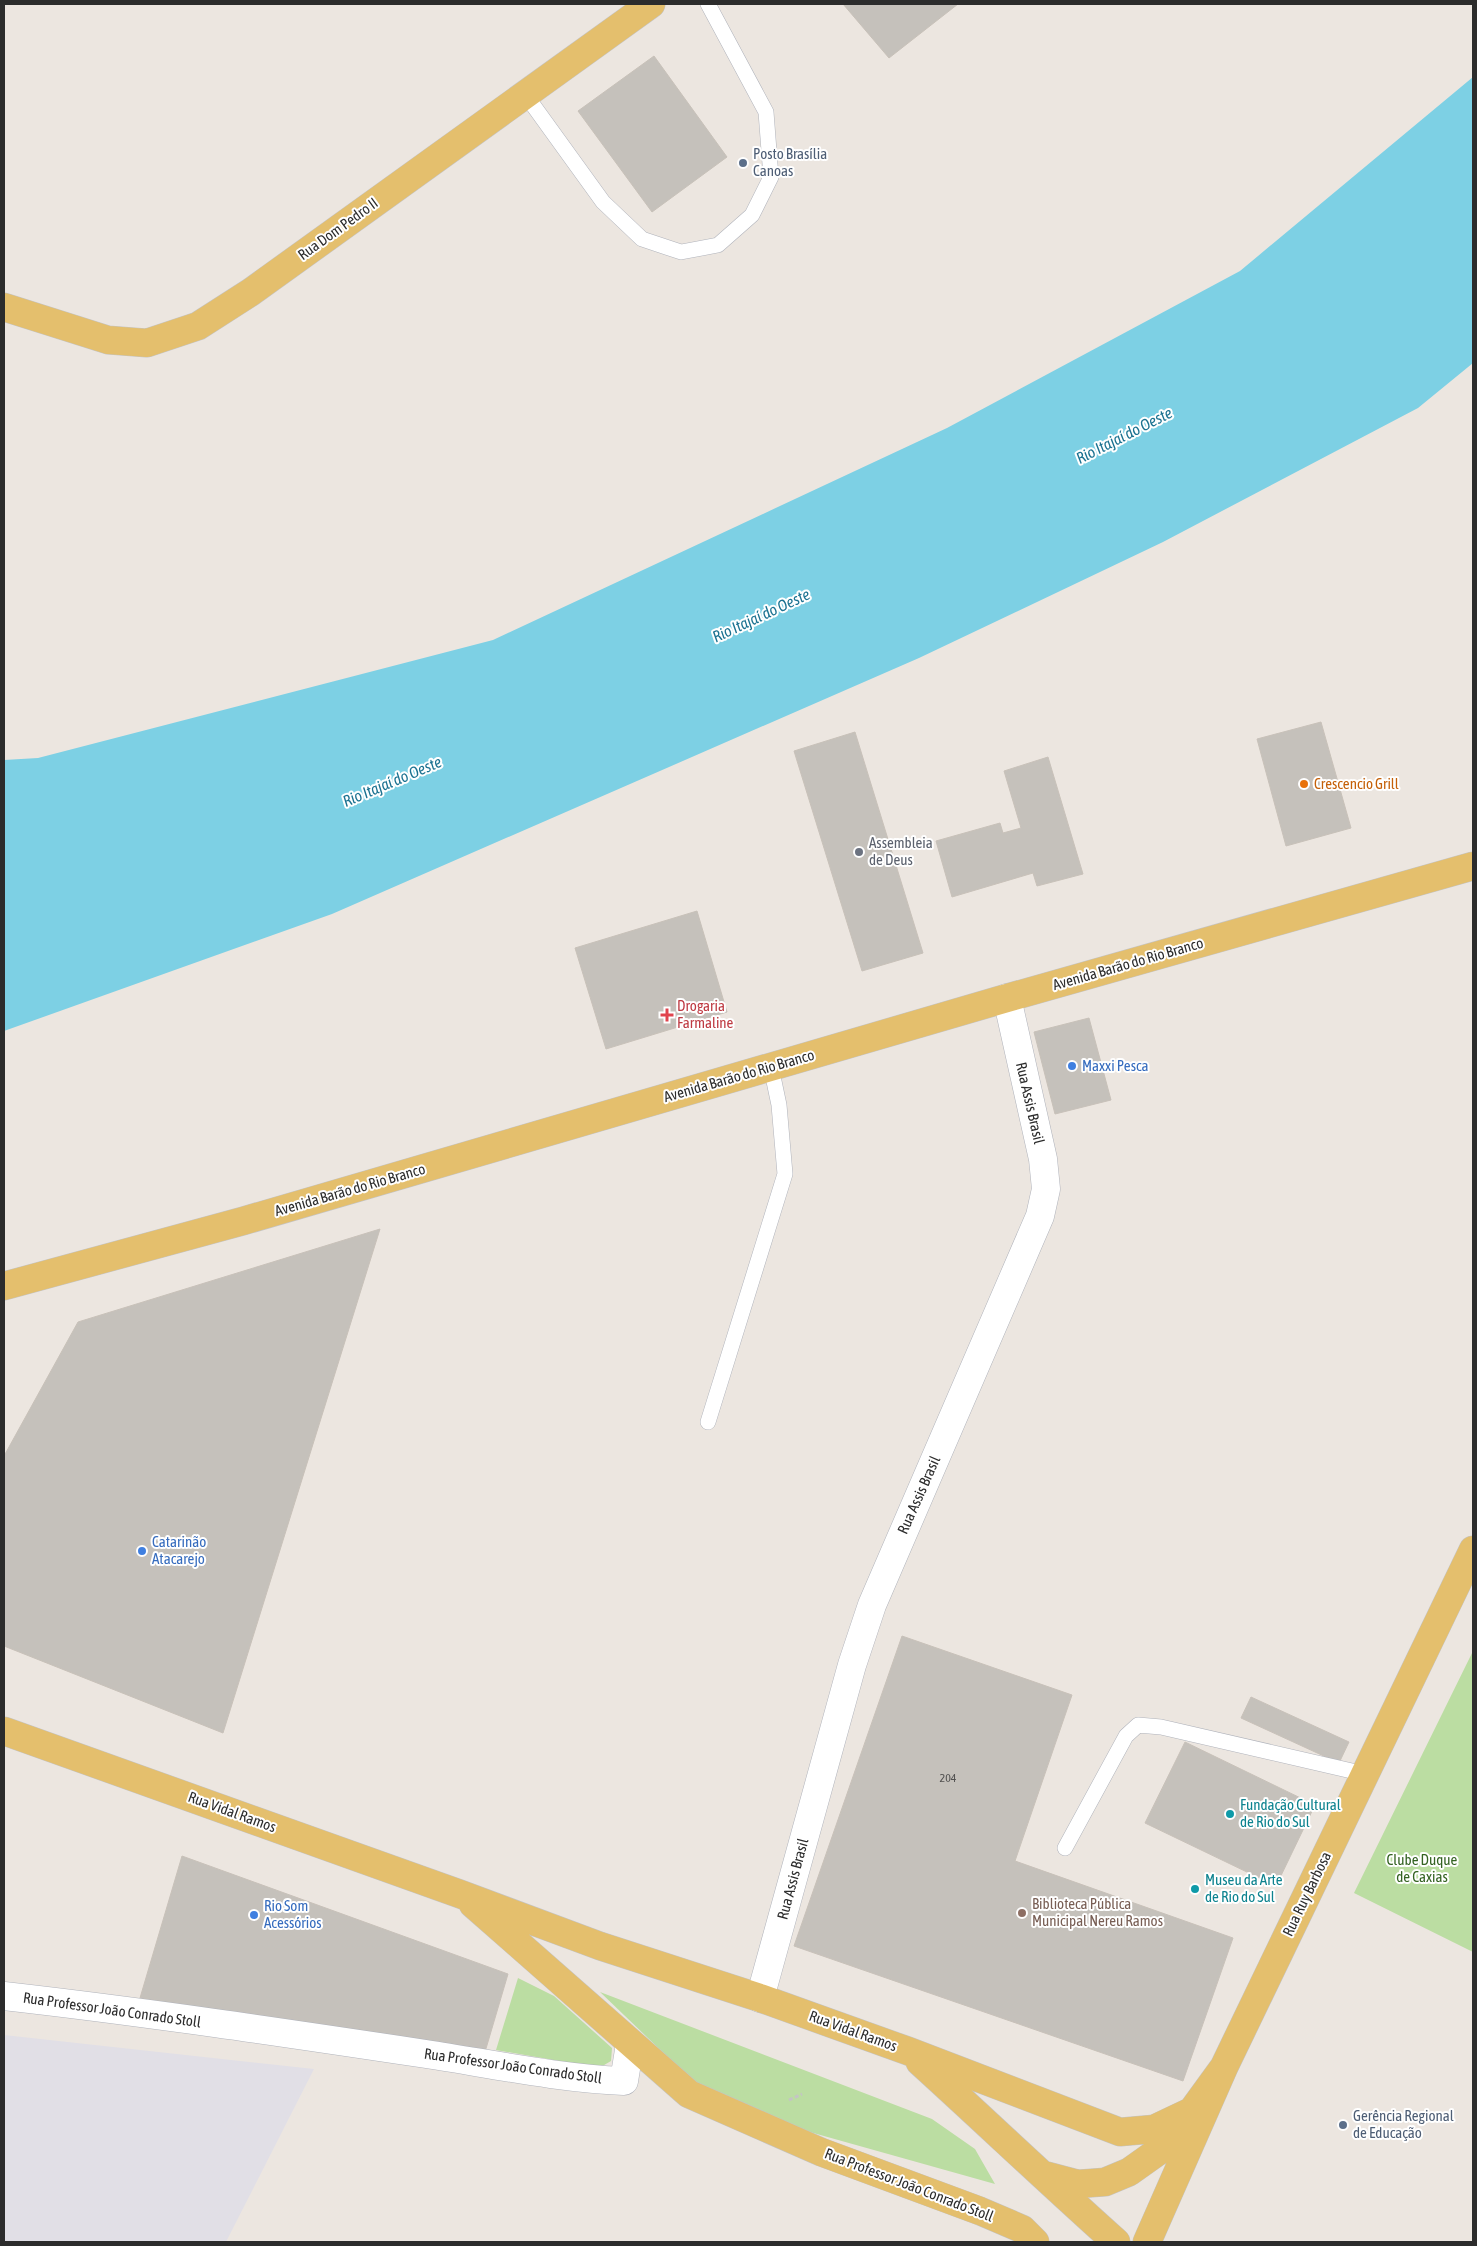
<svg xmlns="http://www.w3.org/2000/svg" width="1477" height="2246" font-family="'Asap Condensed',sans-serif">
<style>
.industrial{fill:#e1dfe6}
.green{fill:#bbdda2}
.water{fill:#7dd0e4}
.building{fill:#c5c1bb;stroke:#c8c1b9}
.lines{fill:none;stroke-linecap:round;stroke-linejoin:round}
.lane-casing{stroke:#b0b3bb;stroke-width:16}
.street-casing{stroke:#b0b3bb;stroke-width:29}
.primary-casing{stroke:#c4c4c4;stroke-width:29}
.path{stroke:#c4c4c4;stroke-width:3;stroke-dasharray:4 2.5;stroke-linecap:butt}
.lane{stroke:#fff;stroke-width:15}
.street{stroke:#fff;stroke-width:28}
.primary{stroke:#e4bf6d;stroke-width:28}
.service-dot{fill:#5c6f8a;stroke:#fff;stroke-width:2}
.food-dot{fill:#e8710a;stroke:#fff;stroke-width:2}
.worship-dot{fill:#6b7280;stroke:#fff;stroke-width:2}
.health-dot{fill:#e0444e;stroke:#fff;stroke-width:2}
.shop-dot{fill:#3f7fe0;stroke:#fff;stroke-width:2}
.culture-dot{fill:#0f9aa8;stroke:#fff;stroke-width:2}
.education-dot{fill:#8d6e63;stroke:#fff;stroke-width:2}
.labels{text-anchor:middle;stroke-width:4;stroke-linejoin:round;paint-order:stroke}
.number-label{font-size:12px;fill:#525150}
.service-label{font-size:15px;fill:#4e5e75;stroke:#fff;text-anchor:start}
.street-label{font-size:15px;fill:#2c2c2c;stroke:#fff}
.food-label{font-size:15px;fill:#c56008;stroke:#fff;text-anchor:start}
.worship-label{font-size:15px;fill:#5b616d;stroke:#fff;text-anchor:start}
.health-label{font-size:15px;fill:#be3a42;stroke:#fff;text-anchor:start}
.shop-label{font-size:15px;fill:#366cbe;stroke:#fff;text-anchor:start}
.culture-label{font-size:15px;fill:#0d838f;stroke:#fff;text-anchor:start}
.park-label{font-size:15px;fill:#346322;stroke:#fff}
.education-label{font-size:15px;fill:#785e54;stroke:#fff;text-anchor:start}
.water-label{font-size:16px;font-style:italic;fill:#1b7291;stroke:#fff}
</style>
<rect width="100%" height="100%" fill="#ece6e0"/>
<path class="industrial" d="M4,2035L314,2069L226,2242H4Z"/>
<path class="green" d="M1473,1651V1952L1354,1893Z
M518,1978L554,1996L612,2048L611,2061L599,2068L496,2050Z
M600,1992L932,2119L975,2149L995,2184L799,2129L699,2087Z"/>
<path class="water" d="M1473,77V363L1418,408L1163,542L919,658L332,914L4,1031V760L38,758L493,640L947,428L1240,271Z"/>
<path class="building" d="M843,4H958L889,58Z
M654,56L727,157L652,212L578,111Z
M1321,722L1351,828L1286,846L1257,739Z
M855,732L923,953L862,971L794,751Z
M1048,757L1083,874L1037,886L1033,873L952,897L936,841L1000,823L1003,833L1021,828L1004,771Z
M697,911L727,1012L606,1049L575,948Z
M1089,1018L1111,1100L1055,1114L1034,1032Z
M380,1229L223,1733L4,1646V1456L78,1322Z
M902,1636L1072,1695L1015,1861L1233,1938L1183,2081L794,1946Z
M1251,1697L1349,1742L1339,1763L1241,1718Z
M1185,1742L1315,1805L1276,1886L1145,1823Z
M182,1856L508,1974L485,2052L140,1998Z"/>
<g class="lines">
<defs>
<path id="lane" d="M525,94L603,202L642,239L681,252L718,245L752,215L771,177L766,112L708,4
M708,1422L785,1174L779,1105L771,1067
M1065,1848L1126,1736L1138,1725L1161,1727L1365,1774"/>
<path id="street" d="M4,1996C145,2012 286,2033 426,2054C492,2064 557,2078 624,2081L630,2044
M760,1998L852,1665L872,1605L1040,1216L1046,1189L1043,1159L1007,998"/>
<path id="primary" d="M4,307L108,340L147,343L198,326L251,292L651,4
M4,1286L243,1221L1007,998L1473,866
M4,1731L460,1894L600,1946L760,1998L908,2051L1120,2132L1154,2129L1192,2111L1224,2067
M473,1904L689,2094L821,2152L980,2211L1022,2229L1035,2242
M920,2062C986,2122 1050,2183 1116,2242
M1044,2175L1078,2184L1105,2182L1129,2172L1160,2150L1187,2117
M1147,2242L1224,2067L1473,1550"/>
</defs>
<use href="#lane" class="lane-casing"/>
<use href="#street" class="street-casing"/>
<use href="#primary" class="primary-casing"/>
<path class="path" d="M789,2100L802,2094"/>
<use href="#lane" class="lane"/>
<use href="#street" class="street"/>
<use href="#primary" class="primary"/>
</g>
<g class="service-dot">
<circle cx="743" cy="163" r="5"/>
<circle cx="1343" cy="2125" r="5"/>
</g>
<circle class="food-dot" cx="1304" cy="784" r="5"/>
<circle class="worship-dot" cx="859" cy="852" r="5"/>
<path class="health-dot" d="M664.5 1007.5h5v5h5v5h-5v5h-5v-5h-5v-5h5z"/>
<g class="shop-dot">
<circle cx="1072" cy="1066" r="5"/>
<circle cx="142" cy="1551" r="5"/>
<circle cx="254" cy="1915" r="5"/>
</g>
<g class="culture-dot">
<circle cx="1230" cy="1814" r="5"/>
<circle cx="1195" cy="1889" r="5"/>
</g>
<circle class="education-dot" cx="1022" cy="1913" r="5"/>
<g class="labels">
<g class="number-label">
<text x="948" y="1782">204</text>
</g>
<g class="service-label">
<text x="753" y="159">Posto Brasília<tspan x="753" dy="17">Canoas</tspan></text>
<text x="1353" y="2121">Gerência Regional<tspan x="1353" dy="17">de Educação</tspan></text>
</g>
<g class="street-label">
<text transform="translate(338 229) rotate(-36)" y="5">Rua Dom Pedro II</text>
<text transform="translate(1128 964) rotate(-16)" y="5">Avenida Barão do Rio Branco</text>
<text transform="translate(739 1076) rotate(-16)" y="5">Avenida Barão do Rio Branco</text>
<text transform="translate(1030 1103) rotate(77)" y="5">Rua Assis Brasil</text>
<text transform="translate(350 1190) rotate(-16)" y="5">Avenida Barão do Rio Branco</text>
<text transform="translate(919 1495) rotate(-66)" y="5">Rua Assis Brasil</text>
<text transform="translate(232 1812) rotate(20)" y="5">Rua Vidal Ramos</text>
<text transform="translate(793 1879) rotate(-75)" y="5">Rua Assis Brasil</text>
<text transform="translate(1307 1894) rotate(-64)" y="5">Rua Ruy Barbosa</text>
<text transform="translate(112 2010) rotate(8)" y="5">Rua Professor João Conrado Stoll</text>
<text transform="translate(853 2031) rotate(20)" y="5">Rua Vidal Ramos</text>
<text transform="translate(513 2066) rotate(8)" y="5">Rua Professor João Conrado Stoll</text>
<text transform="translate(909 2185) rotate(21)" y="5">Rua Professor João Conrado Stoll</text>
</g>
<g class="food-label">
<text x="1314" y="789">Crescencio Grill</text>
</g>
<g class="worship-label">
<text x="869" y="848">Assembleia<tspan x="869" dy="17">de Deus</tspan></text>
</g>
<g class="health-label">
<text x="677" y="1011">Drogaria<tspan x="677" dy="17">Farmaline</tspan></text>
</g>
<g class="shop-label">
<text x="1082" y="1071">Maxxi Pesca</text>
<text x="152" y="1547">Catarinão<tspan x="152" dy="17">Atacarejo</tspan></text>
<text x="264" y="1911">Rio Som<tspan x="264" dy="17">Acessórios</tspan></text>
</g>
<g class="culture-label">
<text x="1240" y="1810">Fundação Cultural<tspan x="1240" dy="17">de Rio do Sul</tspan></text>
<text x="1205" y="1885">Museu da Arte<tspan x="1205" dy="17">de Rio do Sul</tspan></text>
</g>
<g class="park-label">
<text x="1422" y="1865">Clube Duque<tspan x="1422" dy="17">de Caxias</tspan></text>
</g>
<g class="education-label">
<text x="1032" y="1909">Biblioteca Pública<tspan x="1032" dy="17">Municipal Nereu Ramos</tspan></text>
</g>
<g class="water-label">
<text transform="translate(1124 435) rotate(-27)" y="6">Rio Itajaí do Oeste</text>
<text transform="translate(761 615) rotate(-25)" y="6">Rio Itajaí do Oeste</text>
<text transform="translate(392 781) rotate(-23)" y="6">Rio Itajaí do Oeste</text>
</g>
</g>
<rect width="1477" height="2246" fill="none" stroke="#2c2c2c" stroke-width="10"/>
</svg>
